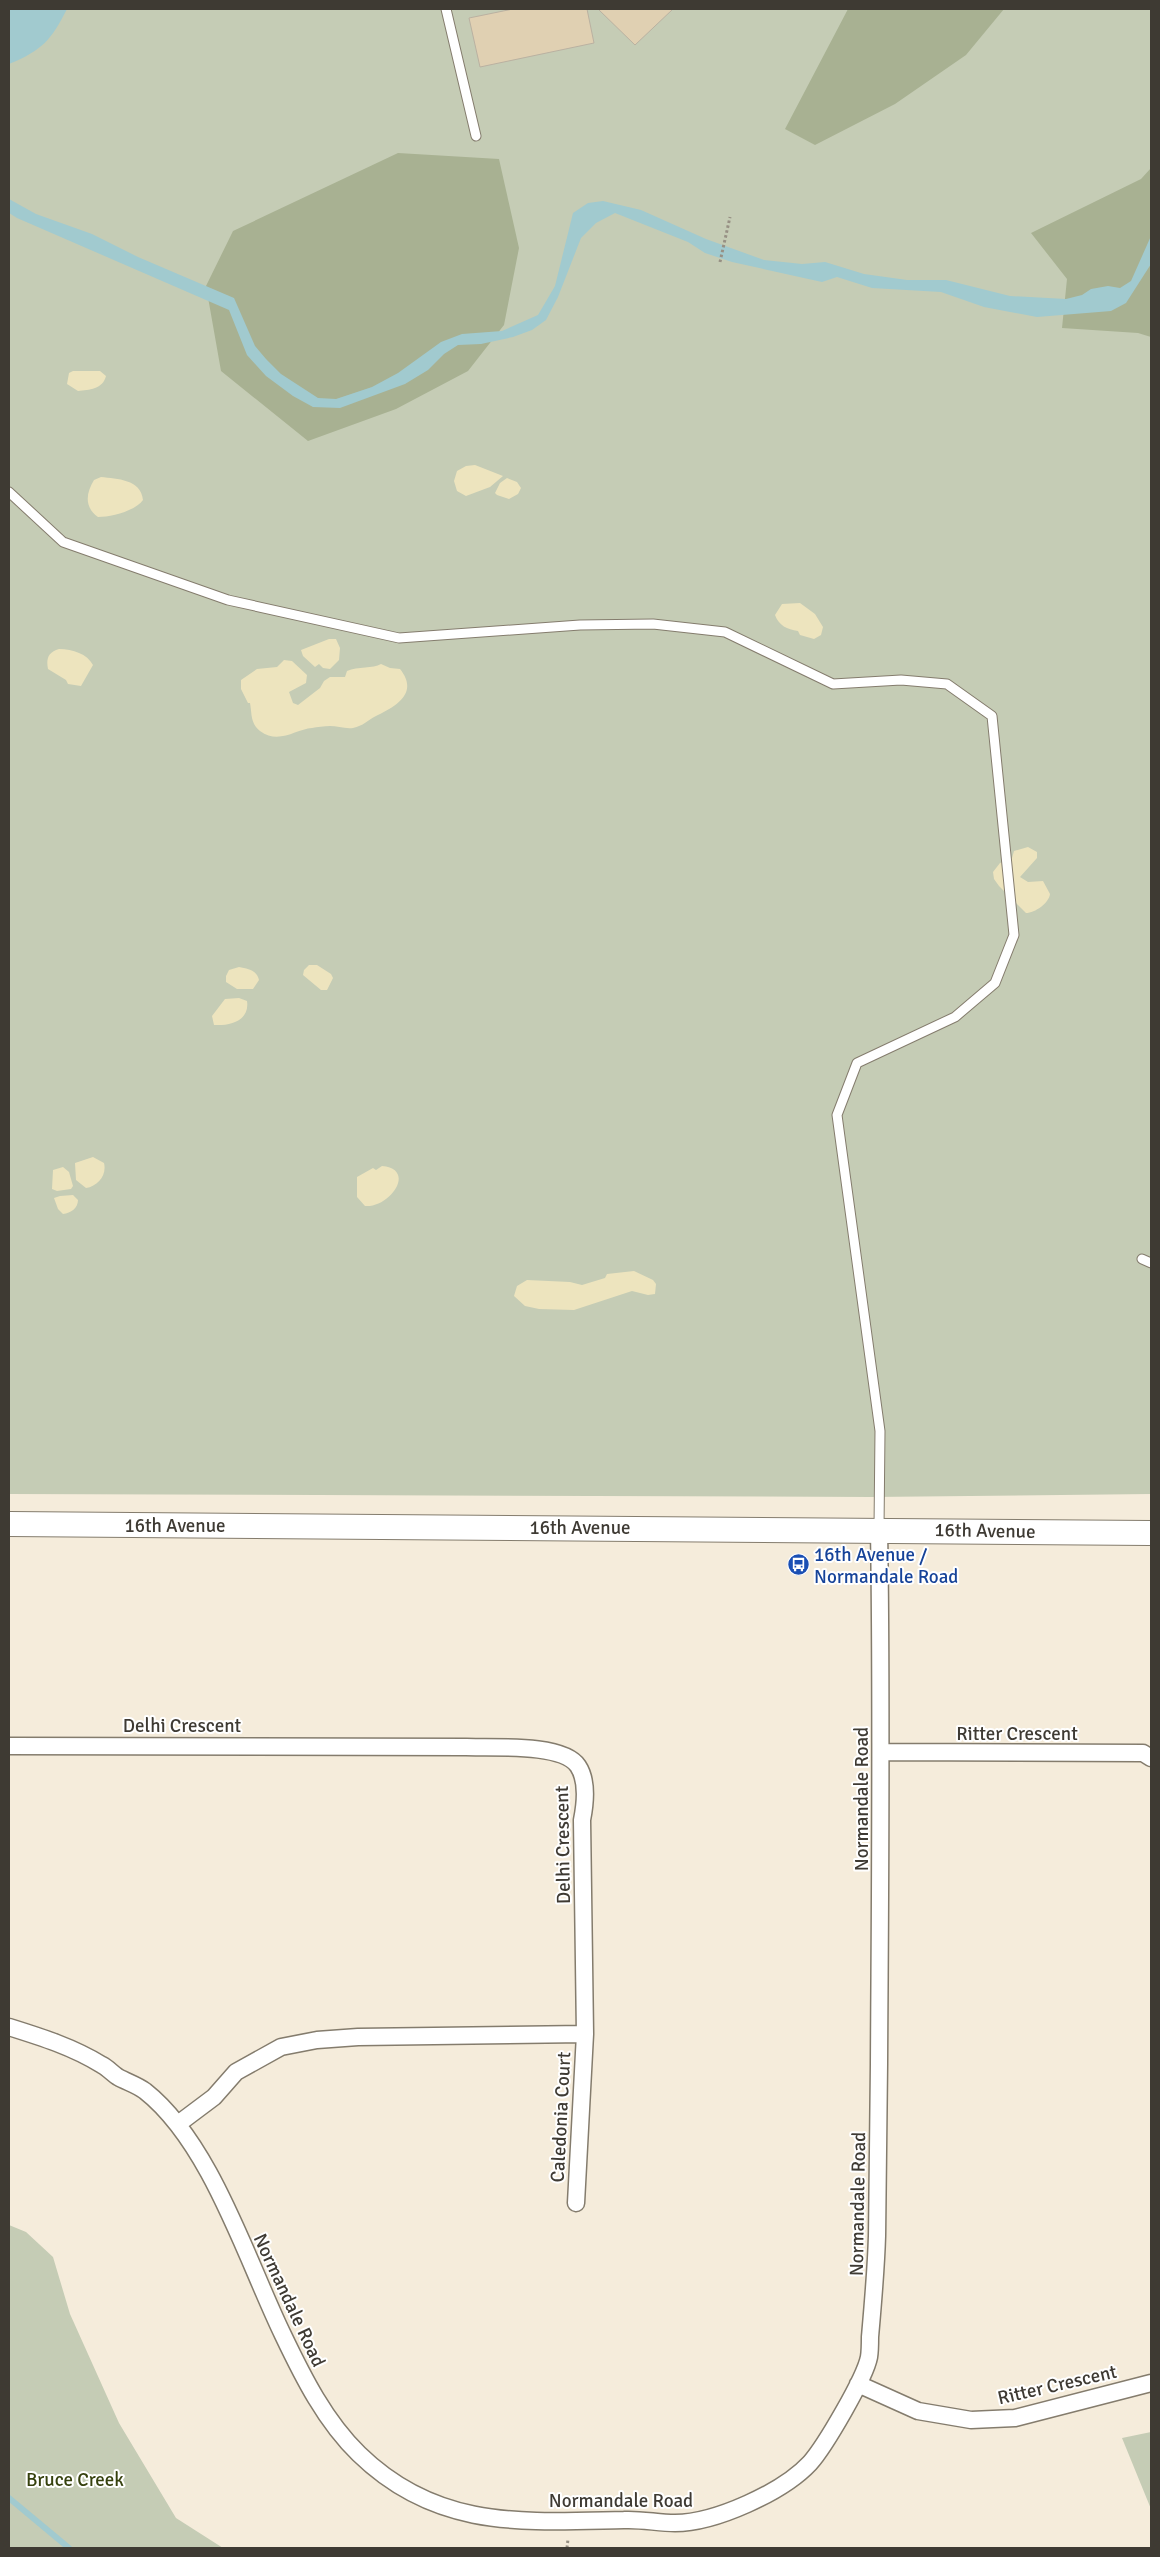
<svg xmlns="http://www.w3.org/2000/svg" width="1160" height="2557" font-family="Signika,sans-serif">
<style>
.green{fill:#c5ccb5}
.forest{fill:#a8b192}
.sand{fill:#ede4be}
.water{fill:#a1cacf}
.lines{fill:none;stroke-linecap:round;stroke-linejoin:round}
.stream{stroke:#a1cacf;stroke-width:6}
.building{fill:#e0d0b2;stroke:#bab1a1}
.lane-casing{stroke:#847c6d;stroke-width:11}
.street-casing{stroke:#847c6d;stroke-width:19}
.secondary-casing{stroke:#847c6d;stroke-width:26}
.path{stroke:#979084;stroke-width:3;stroke-dasharray:2.5 2.5;stroke-linecap:butt}
.lane{stroke:#fff;stroke-width:9}
.street{stroke:#fff;stroke-width:16}
.secondary{stroke:#fff;stroke-width:24}
.labels{text-anchor:middle;stroke-width:4;stroke-linejoin:round;paint-order:stroke}
.street-label{font-size:19px;fill:#3e3a33;stroke:#fff}
.transit-label{font-size:19px;fill:#164399;stroke:#fff;text-anchor:start}
.park-label{font-size:19px;fill:#36410e;stroke:#fff}
</style>
<rect width="100%" height="100%" fill="#f5ecdb"/>
<path class="green" d="M9,9H1151V1494L872,1497L9,1494Z
M9,2225L26,2232L53,2257L70,2314L119,2423L176,2518L223,2548H9Z
M1151,2432V2509L1122,2438Z"/>
<path class="forest" d="M848,9H1004L966,55L895,104L815,145L785,129Z
M398,153L499,159L519,248L504,325L468,371L396,409L308,441L221,371L206,286L233,231Z
M1151,168V337L1138,333L1062,328L1067,279L1031,233L1141,179Z"/>
<path class="sand" d="M73,371H100L106,376C103,389 89,390 78,391L67,384L69,373Z
M475,465L503,476L490,487L466,496L457,491L454,481L457,471L466,466Z
M101,477C117,479 141,479 143,500C135,511 111,517 98,517C84,507 86,493 94,480Z
M507,478L517,482L521,488L518,494L509,499L497,495L495,493L500,483Z
M800,603L815,614L823,627L821,635L814,639L800,635L798,631C787,629 779,626 775,615L782,604Z
M329,639H336L340,648L339,660L330,669L323,668L319,664L315,667L303,656L301,650Z
M59,649C73,649 87,654 93,665L81,686L68,684L66,680L48,669C46,659 48,652 59,649Z
M284,660L292,661L307,675L306,683L289,692L293,703L298,705L320,688L324,681L330,677H345L347,671C358,666 373,669 381,664L390,668L400,669C420,694 394,707 376,716C368,720 363,726 353,728C345,729 337,726 330,726C324,726 317,727 312,728C296,729 279,745 260,731C250,723 252,713 250,703H248L241,689V680L257,669L277,667Z
M1028,847L1037,852V858L1020,877L1028,882L1043,881L1050,894C1049,903 1035,913 1026,913L999,886L994,879L993,872L1000,863L1012,858L1014,851Z
M309,965H317L331,974L333,978L327,990H321L303,975L304,970Z
M239,967C248,969 257,970 259,980L253,989H237L226,982V976L229,970Z
M239,998L247,1001C250,1021 230,1026 214,1025L212,1016L225,999Z
M93,1157L104,1163C107,1175 98,1186 86,1188L76,1180L75,1163Z
M382,1166C417,1169 390,1208 365,1206L357,1197V1177L373,1168L376,1170Z
M63,1167L69,1172L73,1186L71,1189L57,1191L52,1189L53,1170Z
M73,1195L78,1200C78,1208 71,1213 63,1214L58,1209L54,1198L60,1196Z
M634,1271L653,1280L656,1284L655,1294L648,1295L632,1291L574,1310L539,1309L525,1306L514,1296L517,1286L527,1280L570,1282L582,1285L605,1278L607,1274Z"/>
<path class="water" d="M9,9H67C51,40 43,50 9,64Z
M9,199L36,214L92,234L138,257L234,298L255,346L266,359L281,374L318,398L336,399L372,387L398,373L441,342L462,334L502,331L538,315L555,286L573,213L588,203L603,201L641,210L706,239L764,260L802,264L825,262L864,274L907,280H946L1010,296L1066,299L1082,295L1091,289L1108,286L1120,288L1131,281L1151,236V264L1126,303L1111,311L1037,317L984,307L941,292L872,288L837,277L822,282L732,262L705,253L688,242L615,213L596,223L581,238L558,297L546,320L532,330L513,337L481,344L458,345L444,354L428,370L405,384L340,408L313,407L293,396L266,376L247,355L229,310L17,218L9,213Z"/>
<g class="lines">
<path class="stream" d="M9,2498L69,2548"/>
</g>
<path class="building" d="M513,9H587L594,43L480,67L469,18Z
M598,9H673L635,45Z"/>
<g class="lines">
<defs>
<path id="lane" d="M446,9L476,136
M9,492L63,542L228,600L399,638L580,625L653,624L725,632L833,684L901,680L947,684L992,716L1014,935L995,983L955,1017L857,1063L837,1115L880,1431L879,1529
M1142,1259L1151,1263"/>
<path id="street" d="M9,1746L466,1747C492,1748 563,1743 578,1766C588,1781 585,1805 582,1820L585,2034L576,2203
M882,1752L1143,1753L1151,1758
M9,2027C41,2037 73,2047 102,2065C108,2068 113,2074 118,2077C127,2082 137,2085 145,2091C211,2143 247,2261 283,2335C303,2377 325,2421 359,2454C437,2530 523,2522 624,2520C641,2519 658,2523 675,2523C715,2523 783,2492 810,2463C825,2446 865,2378 869,2357C870,2351 870,2344 870,2337C873,2303 876,2270 877,2236C878,2179 878,2122 879,2064C880,1886 882,1708 879,1529
M178,2124L214,2097L236,2072L281,2047L317,2040L358,2037L585,2034
M858,2384L918,2411L971,2420L1015,2418L1151,2383"/>
<path id="secondary" d="M9,1524L1151,1533"/>
</defs>
<use href="#lane" class="lane-casing"/>
<use href="#street" class="street-casing"/>
<use href="#secondary" class="secondary-casing"/>
<path class="path" d="M720,262L730,217
M567,2548L568,2539"/>
<use href="#lane" class="lane"/>
<use href="#street" class="street"/>
<use href="#secondary" class="secondary"/>
</g>
<defs>
<symbol id="bus-disc" viewBox="-11 -11 22 22"><circle r="9.5" fill="#1a4fb4" stroke="#fff"/><path d="M-5-6H5V4H4V6H2V4H-2V6H-4V4H-5ZM-3.5-4V0h7V-4ZM-3.5 1.2v1.5H-2V1.2ZM2 1.2v1.5H3.5V1.2Z" fill="#fff"/></symbol>
</defs>
<g fill-rule="evenodd">
<use href="#bus-disc" x="786" y="1552" width="25" height="25"/>
</g>
<g class="labels">
<g class="street-label">
<text x="175" y="1532">16th Avenue</text>
<text x="580" y="1534">16th Avenue</text>
<text transform="translate(985 1530) rotate(1)" y="7">16th Avenue</text>
<text x="182" y="1732">Delhi Crescent</text>
<text x="1017" y="1740">Ritter Crescent</text>
<text transform="translate(861 1799) rotate(-90)" y="7">Normandale Road</text>
<text transform="translate(562 1845) rotate(-91)" y="7">Delhi Crescent</text>
<text transform="translate(560 2117) rotate(-87)" y="7">Caledonia Court</text>
<text transform="translate(857 2204) rotate(-89)" y="7">Normandale Road</text>
<text transform="translate(290 2300) rotate(65)" y="7">Normandale Road</text>
<text transform="translate(1057 2384) rotate(-13)" y="7">Ritter Crescent</text>
<text x="621" y="2507">Normandale Road</text>
</g>
<g class="transit-label">
<text x="814" y="1561">16th Avenue /<tspan x="814" dy="22">Normandale Road</tspan></text>
</g>
<g class="park-label">
<text x="75" y="2486">Bruce Creek</text>
</g>
</g>
<rect width="1160" height="2557" fill="none" stroke="#3e3a33" stroke-width="20"/>
</svg>
